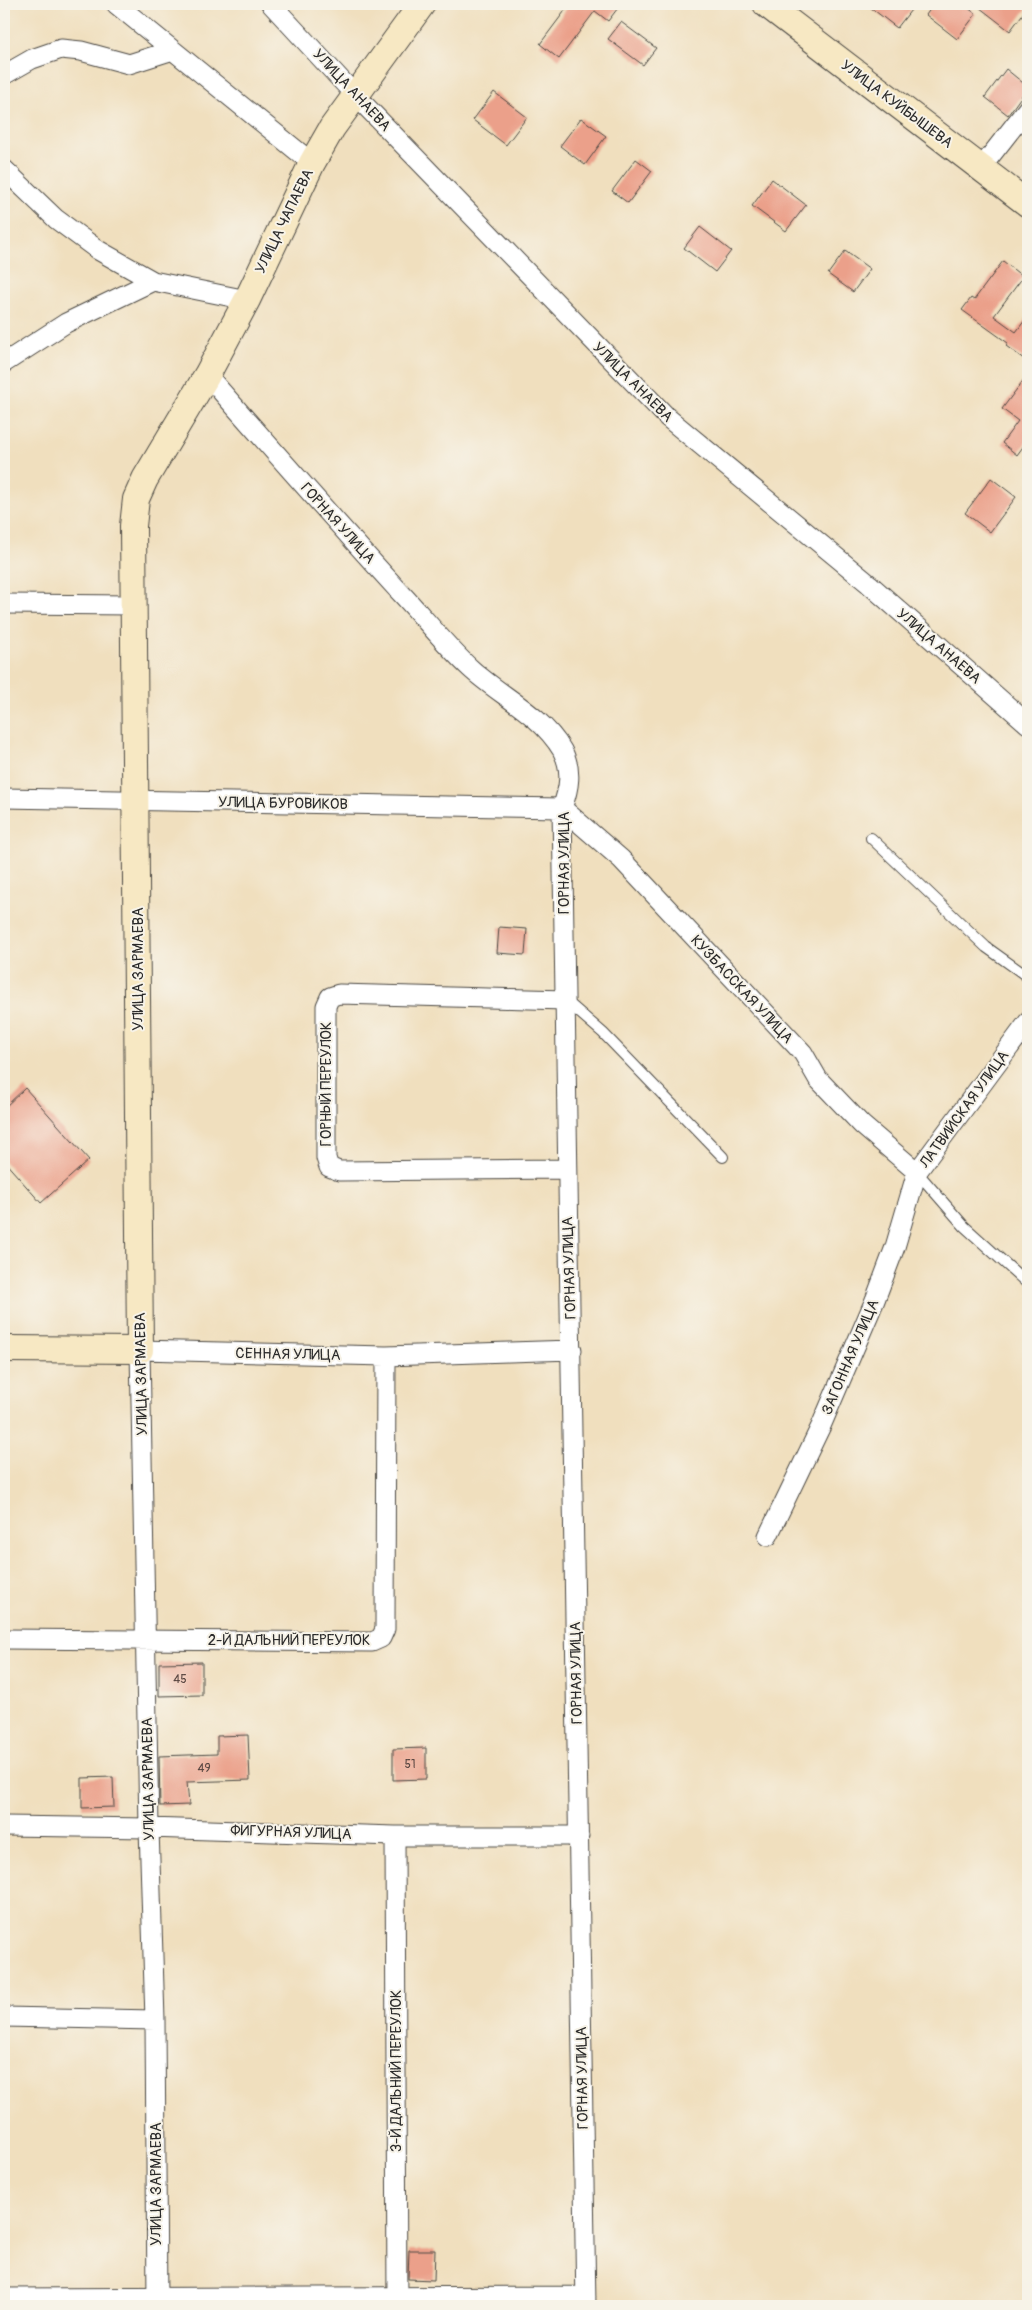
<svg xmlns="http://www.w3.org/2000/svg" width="1032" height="2310" font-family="Pangolin,sans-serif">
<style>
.building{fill:#eba08a}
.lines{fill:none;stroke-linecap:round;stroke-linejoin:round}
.lane-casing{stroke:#494641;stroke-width:12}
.street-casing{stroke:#494641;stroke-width:21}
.secondary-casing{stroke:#494641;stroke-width:28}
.lane{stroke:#fff;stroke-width:10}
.street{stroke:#fff;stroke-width:19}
.secondary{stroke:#f7e8c3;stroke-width:26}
.labels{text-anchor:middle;stroke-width:4;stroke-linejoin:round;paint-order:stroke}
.number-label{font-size:12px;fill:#5b4843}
.street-label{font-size:15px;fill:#2b2b2b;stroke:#f7f3e8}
</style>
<rect width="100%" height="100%" fill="#f7f3e8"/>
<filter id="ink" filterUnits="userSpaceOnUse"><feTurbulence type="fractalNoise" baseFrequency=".02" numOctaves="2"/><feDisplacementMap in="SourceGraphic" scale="10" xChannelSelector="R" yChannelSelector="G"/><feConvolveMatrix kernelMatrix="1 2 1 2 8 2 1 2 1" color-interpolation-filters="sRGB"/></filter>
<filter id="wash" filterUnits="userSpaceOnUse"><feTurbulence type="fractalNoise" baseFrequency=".0096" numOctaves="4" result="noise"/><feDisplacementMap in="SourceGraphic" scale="20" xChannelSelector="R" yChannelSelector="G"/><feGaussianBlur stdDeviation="1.12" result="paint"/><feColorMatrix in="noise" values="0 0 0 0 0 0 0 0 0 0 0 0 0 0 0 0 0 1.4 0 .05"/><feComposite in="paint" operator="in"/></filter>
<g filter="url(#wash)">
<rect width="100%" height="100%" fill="#f0dfbe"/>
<g id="blocks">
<path class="building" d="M570,4H621L608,21L595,11L559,59L540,44Z
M866,4H902L911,10L897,28Z
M934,4H963L976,14L957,39L926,15Z
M975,4H1028V7L1010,31Z
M621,22L656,48L643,65L608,39Z
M1006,69L1028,87L1008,115L985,97Z
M494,92L527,117L506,145L473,120Z
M581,118L606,136L585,165L560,146Z
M636,159L652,171L628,203L612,191Z
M772,179L806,205L786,231L752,206Z
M700,227L731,251L715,272L684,248Z
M845,251L870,269L853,292L828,274Z
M1003,261L1023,277L994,316L1016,332L1028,316V362L1006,346L1008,343L962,310L971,298L974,300Z
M1028,374V440L1017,455L1002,443L1018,421L1002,409Z
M991,478L1016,497L990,532L965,513Z
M499,927L527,929L525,955L497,953Z
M25,1088L89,1160L41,1203L4,1161V1108Z
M202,1662V1695L159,1696V1663Z
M248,1735L250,1780L187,1782L189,1805L160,1806L159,1756L217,1754V1736Z
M426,1748V1779L393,1780V1749Z
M113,1777L114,1807L82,1808V1778Z
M409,2250H435L434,2280L408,2279Z"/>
</g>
</g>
<g filter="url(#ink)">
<use href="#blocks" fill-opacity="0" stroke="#494641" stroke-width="1"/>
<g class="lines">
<defs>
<path id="lane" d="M871,838L986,947L1028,977
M565,1000L603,1033L723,1157
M917,1172L964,1226L1028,1284"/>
<path id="street" d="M116,4L312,163
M271,4L355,95L668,418L869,584L1028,724
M4,75L32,59L61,49L81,51L129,64L173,50
M981,168L1028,108
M4,169L56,219L98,250L153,281L247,300
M4,363L66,323L153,281
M207,375C270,447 333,519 398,590C422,615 444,644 470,668C500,696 540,713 562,750C573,770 569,789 562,808L586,2306
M4,604L134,605
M4,798L562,808L621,859L803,1053L818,1079L862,1125L917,1172
M565,1000L339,994L330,997L326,1006V1158L329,1167L339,1171L567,1169
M768,1536L821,1426L875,1300L895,1247L917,1172L1028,1022
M4,1639L372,1642L381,1638L385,1629L386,1356
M4,1826L149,1828L395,1836H579
M395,1836L397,2306
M4,2017L155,2020
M4,2298L586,2296
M157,2306L155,2020L149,1828L140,1350L386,1356L572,1350"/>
<path id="secondary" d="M766,4L1028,204
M4,1349L140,1350L133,526L136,499L145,479L207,375L247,300L312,163L332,128L422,4"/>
</defs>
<use href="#lane" class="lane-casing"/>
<use href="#street" class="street-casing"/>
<use href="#secondary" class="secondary-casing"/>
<use href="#lane" class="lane"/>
<use href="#street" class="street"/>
<use href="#secondary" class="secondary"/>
</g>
</g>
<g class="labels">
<g class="number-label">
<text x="180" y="1683">45</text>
<text x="410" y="1768">51</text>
<text x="204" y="1772">49</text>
</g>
<g class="street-label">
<text transform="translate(352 90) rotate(47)" y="5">УЛИЦА АНАЕВА</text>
<text transform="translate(897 104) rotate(37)" y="5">УЛИЦА КУЙБЫШЕВА</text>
<text transform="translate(284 221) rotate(-64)" y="5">УЛИЦА ЧАПАЕВА</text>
<text transform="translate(633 382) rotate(45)" y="5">УЛИЦА АНАЕВА</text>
<text transform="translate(338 523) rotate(48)" y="5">ГОРНАЯ УЛИЦА</text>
<text transform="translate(939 646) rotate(41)" y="5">УЛИЦА АНАЕВА</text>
<text transform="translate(283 803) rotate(1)" y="5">УЛИЦА БУРОВИКОВ</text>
<text transform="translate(564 863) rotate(-90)" y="5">ГОРНАЯ УЛИЦА</text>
<text transform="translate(138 969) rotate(-90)" y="5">УЛИЦА ЗАРМАЕВА</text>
<text transform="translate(742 989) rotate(47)" y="5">КУЗБАССКАЯ УЛИЦА</text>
<text transform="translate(326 1084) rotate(-90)" y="5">ГОРНЫЙ ПЕРЕУЛОК</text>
<text transform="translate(964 1109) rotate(-54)" y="5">ЛАТВИЙСКАЯ УЛИЦА</text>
<text transform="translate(569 1268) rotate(-92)" y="5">ГОРНАЯ УЛИЦА</text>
<text transform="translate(288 1354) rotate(1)" y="5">СЕННАЯ УЛИЦА</text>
<text transform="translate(850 1357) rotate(-67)" y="5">ЗАГОННАЯ УЛИЦА</text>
<text transform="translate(141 1374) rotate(-91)" y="5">УЛИЦА ЗАРМАЕВА</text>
<text x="289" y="1645">2-Й ДАЛЬНИЙ ПЕРЕУЛОК</text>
<text transform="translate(576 1673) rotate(-91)" y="5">ГОРНАЯ УЛИЦА</text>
<text transform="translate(148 1779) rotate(-91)" y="5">УЛИЦА ЗАРМАЕВА</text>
<text transform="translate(291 1832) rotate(2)" y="5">ФИГУРНАЯ УЛИЦА</text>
<text transform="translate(396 2071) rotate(-90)" y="5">3-Й ДАЛЬНИЙ ПЕРЕУЛОК</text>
<text transform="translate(582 2078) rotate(-91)" y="5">ГОРНАЯ УЛИЦА</text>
<text transform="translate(156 2184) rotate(-90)" y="5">УЛИЦА ЗАРМАЕВА</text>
</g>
</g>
<rect width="1032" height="2310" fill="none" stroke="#f7f3e8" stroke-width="20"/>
</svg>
